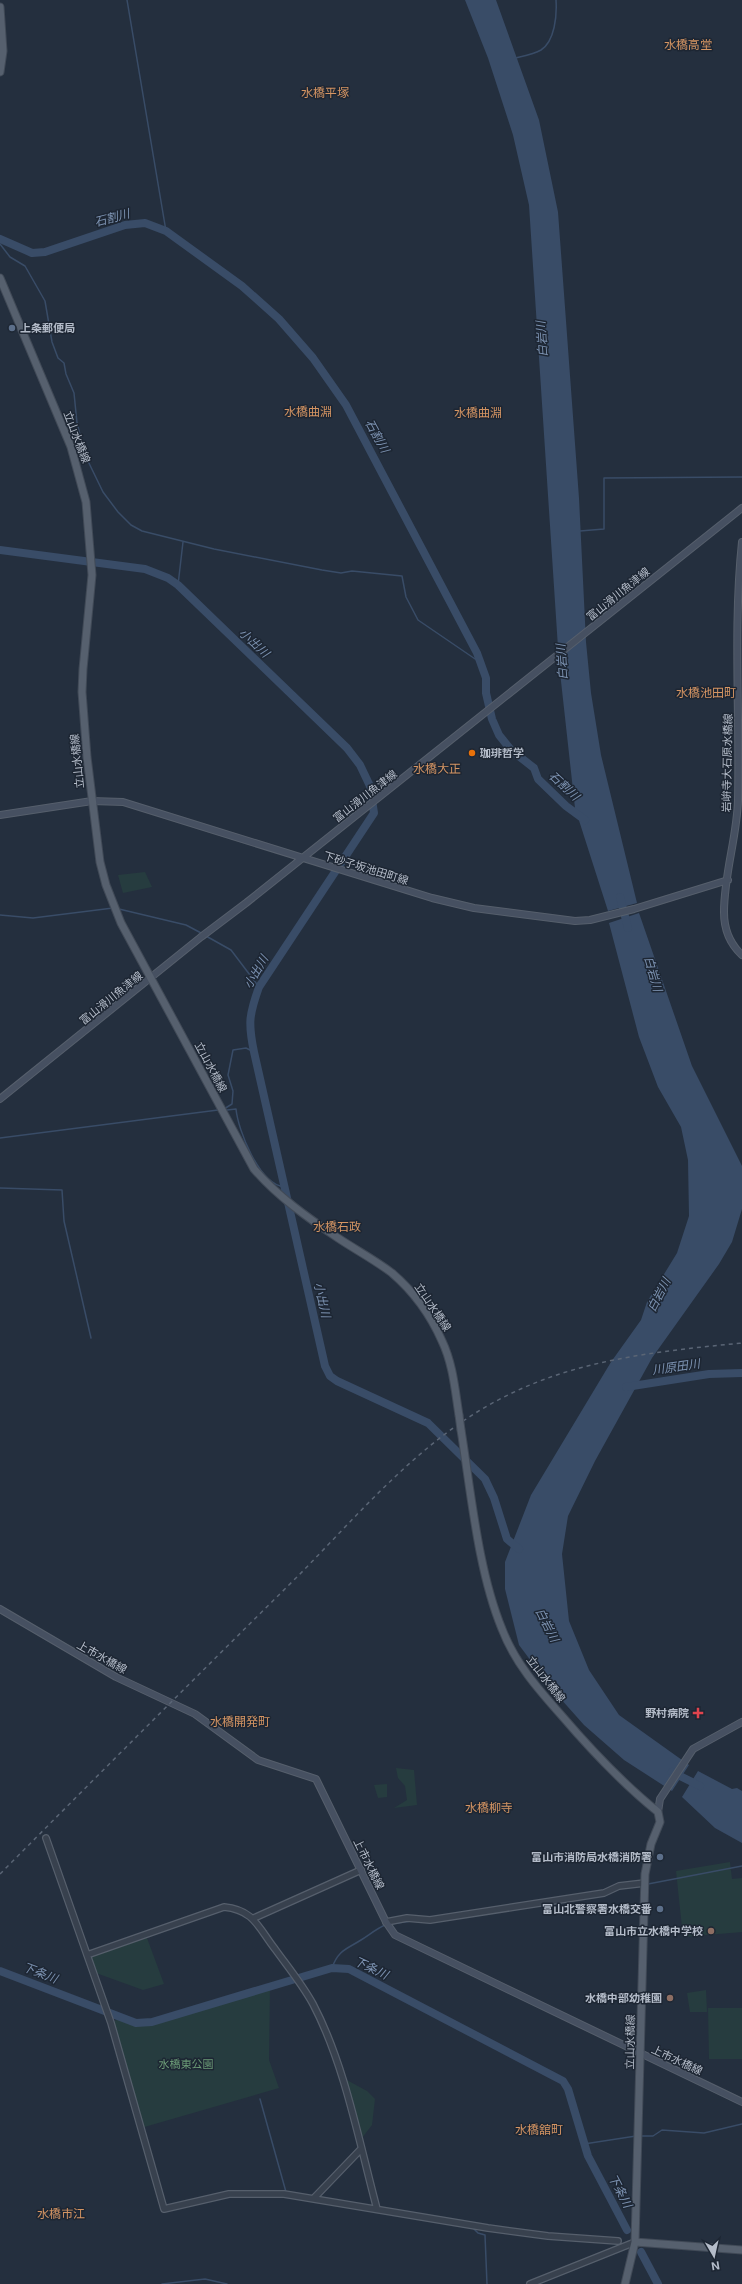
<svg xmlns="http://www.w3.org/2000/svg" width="742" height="2284" font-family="Inter,'Noto Sans JP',sans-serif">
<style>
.green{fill:#263c3f}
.water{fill:#394c67}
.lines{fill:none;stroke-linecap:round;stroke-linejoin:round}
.stream{stroke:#394c67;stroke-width:1.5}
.river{stroke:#394c67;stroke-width:8}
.tertiary-casing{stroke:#565f6c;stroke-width:8}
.secondary-casing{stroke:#565f6c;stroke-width:8}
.primary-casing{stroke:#414a57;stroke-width:9}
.tertiary{stroke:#38414e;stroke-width:5.5}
.secondary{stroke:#465061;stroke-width:6}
.primary{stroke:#56606e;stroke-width:7}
.rail{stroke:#5a6575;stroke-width:1.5;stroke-dasharray:4 4;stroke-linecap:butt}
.primary-bridge-casing{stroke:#414a57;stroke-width:9;stroke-linecap:butt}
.primary-bridge{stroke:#56606e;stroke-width:7}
.service-dot{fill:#5c6f8a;stroke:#1d2633;stroke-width:1.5}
.food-dot{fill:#e8710a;stroke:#1d2633;stroke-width:1.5}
.health-dot{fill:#e0444e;stroke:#1d2633;stroke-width:1.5}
.education-dot{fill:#8d6e63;stroke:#1d2633;stroke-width:1.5}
.labels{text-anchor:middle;stroke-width:3;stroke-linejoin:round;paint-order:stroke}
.poi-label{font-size:11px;font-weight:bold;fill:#b4bcc9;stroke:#1d2633;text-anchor:end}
.street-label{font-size:11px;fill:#b4bcc9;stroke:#1d2633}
.park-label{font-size:11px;fill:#6b9a76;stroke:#1d2633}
.neighbourhood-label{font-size:12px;fill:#d59563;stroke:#1d2633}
.water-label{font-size:12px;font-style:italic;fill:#7c92b1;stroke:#1d2633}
</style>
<rect width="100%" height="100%" fill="#242f3e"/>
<path class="green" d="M145,872L152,887L123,893L118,875Z
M396,1768L414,1770L417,1805L394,1808L407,1800L405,1786L398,1778Z
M387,1784V1797L378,1798L374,1785Z
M730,1862L732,1879L742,1878V1932L683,1937L676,1871Z
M147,1938L164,1984L143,1990L96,1973L91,1957Z
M270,1987L269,2060L279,2088L141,2128L114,2021L120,2019L136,2023L152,2022Z
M706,1990L707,2012H690L687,1993Z
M708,2008H742V2059H709Z
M345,2079L367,2091L375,2099L372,2125L362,2138Z"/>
<path class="water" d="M465,0H496L539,120L558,212L579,498L586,642L591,693L601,755L637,903L608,911L575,808L559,663L529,205L513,135L488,58Z
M639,913L692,1066L742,1166V1209L732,1242L719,1264L652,1358L595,1461L568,1516L562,1554L569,1621L589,1670L619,1715L689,1765L672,1791L624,1760L584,1725L552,1689L519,1645L505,1589V1562L531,1495L611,1362L641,1320L647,1302L677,1253L689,1216L688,1160L681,1127L658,1087L639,1037L609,923Z
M698,1771L732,1789L737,1788L742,1791V1843L715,1828L682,1797Z"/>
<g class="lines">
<path class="stream" d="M127,0L166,231
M516,58C524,56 534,54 541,50C555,41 557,15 556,0
M0,244L10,257L25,266L45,301L52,342L58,358L64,363L66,374L74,393L77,423L85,455L103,492L118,512L131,525L142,531L214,549L322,570L341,573L352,571L402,576L406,597L418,620L481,663
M580,531L604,529V478L742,477
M178,585L183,542
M119,909L186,925L203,934
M0,915L33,918L113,908
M206,936L231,950L259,987
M224,1109L232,1104L233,1091L228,1075L233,1050L246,1048L254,1052
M227,1110L236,1109C238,1130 259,1184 284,1187
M0,1138L218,1110
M0,1188L62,1190L64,1221L91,1338
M648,1884L742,1866
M391,1924L411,1921
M332,1968C338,1950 347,1949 361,1940C369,1935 376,1929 385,1925
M260,2099L286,2192
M639,2136H653L662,2130L704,2133L742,2124
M584,2144L636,2136
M240,2197H288
M473,2228L478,2233L485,2235L487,2284
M162,2284L205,2279L227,2284"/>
<path class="river" d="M0,239L32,253L45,252L125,225L145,223L166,231L242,286L279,319L313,358L346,405L477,653L486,678V693L492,719L499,735L511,750L534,768L538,779L566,806L585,820
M0,550L145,569L168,578L178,585L347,748L360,765L370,786L374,813L259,987C249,1015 248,1023 254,1052L325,1366L330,1376L337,1381L428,1423L485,1479L494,1498L507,1539L519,1549
M620,897L628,928
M626,1387L709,1374L742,1373
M672,1772L700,1786
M0,1971L136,2023L152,2022L332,1968L349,1969L563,2081L568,2089L588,2156L627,2230
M641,2252L658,2284"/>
<defs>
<path id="tertiary" d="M46,1838L111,2023L164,2209L229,2194H284L488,2228L548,2236L618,2241
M254,1918L361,1870
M386,1922L407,1918L430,1920L604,1893L619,1886L645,1883
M87,1955L224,1907C254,1910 258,1927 275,1949C288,1967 302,1984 313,2004C345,2065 359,2142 377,2209
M314,2198L361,2149
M530,2284L635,2242"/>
<path id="secondary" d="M742,542C733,627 740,714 738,800C737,837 724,874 724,912C724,929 729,943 742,955
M0,815L92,801L123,802L432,898L474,908L575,921L590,920L634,909L728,880
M0,1099L201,937L246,903L742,508
M0,1609L116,1677L195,1714L258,1760L316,1779L386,1922L395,1935L742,2102
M658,1812L660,1799L693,1749L742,1722"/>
<path id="primary" d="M0,7L3,51L0,72
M0,278L71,447L86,502L92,575L83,669L82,692L87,757L100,862L106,885L121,923L254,1169C277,1196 308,1218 338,1238C356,1250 375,1260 392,1273C413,1291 431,1316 442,1341C453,1364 455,1390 459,1415
M461,1430C471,1492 478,1571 502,1629C515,1663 538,1689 562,1716C592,1751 622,1783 658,1812L660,1822L651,1844L645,1874L635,2242L625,2284
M635,2242L742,2250"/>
</defs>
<use href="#tertiary" class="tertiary-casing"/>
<use href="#secondary" class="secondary-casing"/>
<use href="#primary" class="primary-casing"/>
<use href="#tertiary" class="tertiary"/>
<use href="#secondary" class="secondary"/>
<use href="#primary" class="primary"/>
<path class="rail" d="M0,1874C99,1774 198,1675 298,1576C361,1512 422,1438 504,1397C578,1359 660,1351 742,1343"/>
<defs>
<path id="primary-bridge" d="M459,1415L461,1430"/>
</defs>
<use href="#primary-bridge" class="primary-bridge-casing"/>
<use href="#primary-bridge" class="primary-bridge"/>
</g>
<g class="service-dot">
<circle cx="12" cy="328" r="4"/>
<circle cx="660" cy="1857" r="4"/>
<circle cx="660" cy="1909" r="4"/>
</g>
<circle class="food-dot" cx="472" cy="753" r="4"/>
<path class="health-dot" d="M696 1707h4v4h4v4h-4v4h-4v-4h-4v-4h4z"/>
<g class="education-dot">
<circle cx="711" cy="1931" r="4"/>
<circle cx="670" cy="1998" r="4"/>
</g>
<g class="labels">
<g class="poi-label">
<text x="20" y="332" text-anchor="start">上条郵便局</text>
<text x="480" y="757" text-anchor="start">珈琲哲学</text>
<text x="689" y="1717">野村病院</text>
<text x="652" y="1861">富山市消防局水橋消防署</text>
<text x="652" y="1913">富山北警察署水橋交番</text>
<text x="703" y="1935">富山市立水橋中学校</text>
<text x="662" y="2002">水橋中部幼稚園</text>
</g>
<g class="street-label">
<text transform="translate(77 437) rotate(69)" y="4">立山水橋線</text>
<text transform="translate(618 594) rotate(-39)" y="4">富山滑川魚津線</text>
<text transform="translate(77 761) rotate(-96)" y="4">立山水橋線</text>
<text transform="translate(727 763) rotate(-89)" y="4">岩峅寺大石原水橋線</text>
<text transform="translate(365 796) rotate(-38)" y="4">富山滑川魚津線</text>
<text transform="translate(366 868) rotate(17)" y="4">下砂子坂池田町線</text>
<text transform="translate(111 998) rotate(-39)" y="4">富山滑川魚津線</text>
<text transform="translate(211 1067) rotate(62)" y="4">立山水橋線</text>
<text transform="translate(433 1307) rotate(56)" y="4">立山水橋線</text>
<text transform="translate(102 1657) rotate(29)" y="4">上市水橋線</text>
<text transform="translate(546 1679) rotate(52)" y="4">立山水橋線</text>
<text transform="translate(369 1864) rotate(64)" y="4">上市水橋線</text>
<text transform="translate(630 2042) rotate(-89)" y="4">立山水橋線</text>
<text transform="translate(677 2060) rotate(25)" y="4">上市水橋線</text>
</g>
<g class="park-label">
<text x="186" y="2068">水橋東公園</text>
</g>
<g class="neighbourhood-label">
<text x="688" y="49">水橋高堂</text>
<text x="325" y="97">水橋平塚</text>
<text x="308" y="416">水橋曲淵</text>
<text x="478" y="417">水橋曲淵</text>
<text x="706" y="697">水橋池田町</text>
<text x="437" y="773">水橋大正</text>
<text x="337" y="1231">水橋石政</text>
<text x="240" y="1726">水橋開発町</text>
<text x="489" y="1812">水橋柳寺</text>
<text x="539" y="2134">水橋舘町</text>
<text x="61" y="2218">水橋市江</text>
</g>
<g class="water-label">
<text transform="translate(112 218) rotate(-15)" y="4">石割川</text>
<text transform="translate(542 339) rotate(-94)" y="4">白岩川</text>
<text transform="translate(377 436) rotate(61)" y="4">石割川</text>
<text transform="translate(254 643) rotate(43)" y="4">小出川</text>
<text transform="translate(562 662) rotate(-94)" y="4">白岩川</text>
<text transform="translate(564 786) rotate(43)" y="4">石割川</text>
<text transform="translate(256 972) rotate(-60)" y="4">小出川</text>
<text transform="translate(653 974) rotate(74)" y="4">白岩川</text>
<text transform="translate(659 1295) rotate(-63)" y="4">白岩川</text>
<text transform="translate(322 1300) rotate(77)" y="4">小出川</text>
<text transform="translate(676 1367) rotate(-8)" y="4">川原田川</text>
<text transform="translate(547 1625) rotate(63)" y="4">白岩川</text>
<text transform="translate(371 1968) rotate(25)" y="4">下条川</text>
<text transform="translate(40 1973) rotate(21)" y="4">下条川</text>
<text transform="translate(620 2191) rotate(62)" y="4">下条川</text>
</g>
</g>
<g transform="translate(714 2256) rotate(171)" stroke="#1d2633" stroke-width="3" paint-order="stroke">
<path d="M0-3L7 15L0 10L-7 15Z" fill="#b4bcc9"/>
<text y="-6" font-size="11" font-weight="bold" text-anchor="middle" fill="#b4bcc9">N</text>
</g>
</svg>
